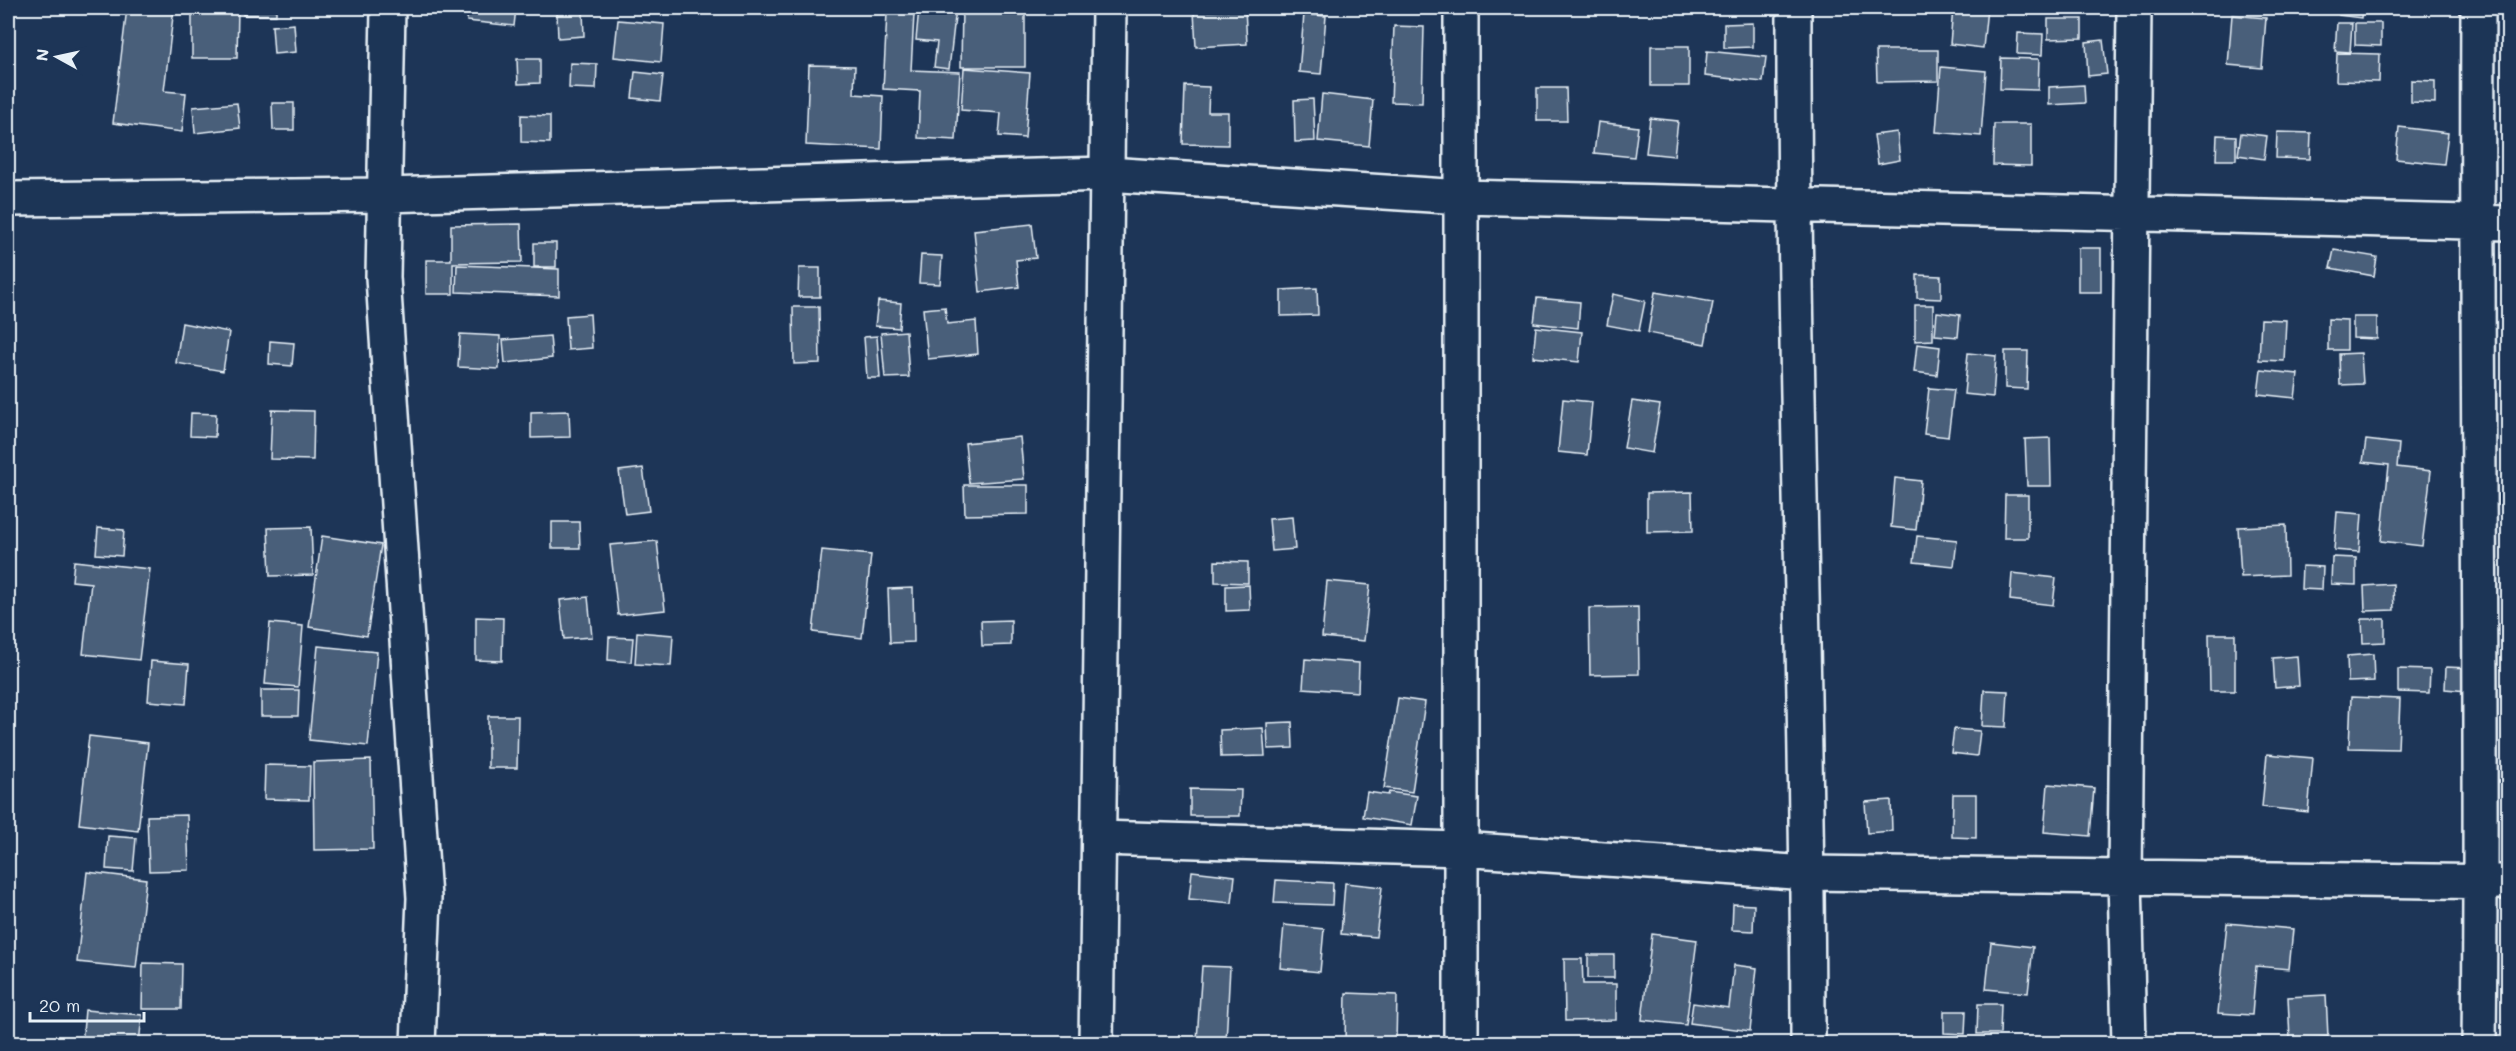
<svg xmlns="http://www.w3.org/2000/svg" width="2516" height="1051" font-family="Mali,sans-serif">
<style>
.building{fill:#495e7a;stroke:#e8f1f8;stroke-width:1.5}
.lines{fill:none;stroke-linecap:round;stroke-linejoin:round}
.minor-casing{stroke:#e8f1f8;stroke-width:38}
.major-casing{stroke:#e8f1f8;stroke-width:38}
.minor{stroke:#1d3557;stroke-width:33}
.major{stroke:#1d3557;stroke-width:33}
</style>
<rect width="100%" height="100%" fill="#1d3557"/>
<filter id="ink" filterUnits="userSpaceOnUse"><feTurbulence type="fractalNoise" baseFrequency=".0167" numOctaves="2"/><feDisplacementMap in="SourceGraphic" scale="12" xChannelSelector="R" yChannelSelector="G"/><feConvolveMatrix kernelMatrix="1 2 1 2 8 2 1 2 1" color-interpolation-filters="sRGB"/></filter>
<g filter="url(#ink)">
<path class="building" d="M127,8H174L164,91L186,93L182,132L113,123Z
M192,8H238L237,58H192Z
M244,8H276V15H243Z
M468,8H516L514,26L467,21Z
M919,8H956L949,69L934,67L937,42L916,40Z
M962,8H1025V67H961Z
M1953,8H1987L1983,48L1950,44Z
M2340,8H2362L2361,18L2339,15Z
M1245,9L1247,44L1196,47L1194,12Z
M583,12L584,36L558,38L557,13Z
M887,13L914,14L911,70L960,72L956,140L918,138L920,91L883,89Z
M1304,14L1326,16L1321,74L1299,72Z
M2232,15L2266,18L2262,68L2228,65Z
M2048,19H2082V38L2048,39Z
M618,20L664,24L661,62L614,57Z
M1753,23V47L1724,48V24Z
M2337,23H2352L2350,52L2335,51Z
M2355,23H2381V46L2355,45Z
M294,24L296,52L274,54L272,26Z
M1394,26L1424,27L1422,103L1391,102Z
M2018,33L2043,34L2042,55L2017,54Z
M2103,40L2107,74L2088,76L2086,42Z
M1651,46H1689V86H1651Z
M1876,50H1938V81L1877,82Z
M1707,51L1766,57L1763,82L1705,76Z
M2337,53L2380,54L2379,82L2336,81Z
M2001,58L2039,59L2038,90L2000,89Z
M517,59H540V83L518,84Z
M570,63L597,64L596,89L569,88Z
M809,65L855,66L854,94L883,96L881,149L806,145Z
M1941,67L1986,71L1981,136L1936,132Z
M964,68L1030,73L1025,138L999,136L1001,113L961,110Z
M635,72L663,75L660,101L632,98Z
M2411,80L2435,81V103L2411,102Z
M2084,85L2085,103L2049,105V87Z
M1185,86L1209,87L1208,112H1228V145L1183,144Z
M1537,88H1566L1567,121H1537Z
M1322,94L1373,100L1369,146L1318,141Z
M1313,99L1315,141L1295,142L1294,100Z
M237,103L240,128L195,133L193,107Z
M272,103H294V130H273Z
M521,115L550,116V143L521,142Z
M1650,118L1678,121L1674,156L1646,153Z
M1598,122L1638,127L1634,157L1594,153Z
M1994,124H2031V166L1993,165Z
M2399,127L2448,133L2444,164L2396,159Z
M1897,132L1900,160L1878,164L1874,135Z
M2277,132L2311,133L2310,159L2276,158Z
M2241,133L2267,136L2264,159L2238,155Z
M2217,135L2236,136V160H2216Z
M521,224L522,262L453,263V294H426V260H451V225Z
M1032,224L1036,258L1016,260L1019,287L980,292L974,230Z
M534,243H556V267H534Z
M2078,248H2101V292H2078Z
M2334,250L2377,257L2374,276L2330,268Z
M921,255L942,256L940,284L919,283Z
M457,265L559,269V296L456,292Z
M799,268H820V297H798Z
M1917,275L1941,276V299L1917,298Z
M1317,288L1318,315L1281,316V290Z
M1655,292L1713,302L1705,344L1648,333Z
M1613,294L1645,301L1639,331L1607,325Z
M1537,298L1580,302L1578,328L1534,323Z
M878,301L901,303L899,328L875,326Z
M1915,305H1933V340L1915,341Z
M793,307H819L820,363L794,364Z
M945,307L947,324L976,321L978,354L928,359L923,309Z
M1937,312L1960,315L1958,337L1935,335Z
M590,314L592,348L568,350L566,316Z
M2353,317H2377V339L2353,338Z
M2261,319L2286,320L2284,361L2259,360Z
M2328,319L2347,320V350H2328Z
M182,323L229,332L223,371L176,363Z
M1536,327L1582,332L1579,362L1533,357Z
M906,331L909,377L885,378L881,333Z
M460,334L500,336L499,369L458,367Z
M550,336L552,358L505,363L503,340Z
M877,336L880,378H867L864,337Z
M270,341L294,343L292,366L269,364Z
M1917,344L1940,347L1937,375L1914,372Z
M2005,351H2028L2027,389L2005,388Z
M1968,353L1996,356L1993,397L1964,394Z
M2361,353L2363,384L2340,385L2339,354Z
M2261,370L2298,374L2295,398L2258,394Z
M1929,388L1954,390L1948,437L1924,434Z
M1563,399L1592,402L1587,455L1558,452Z
M1632,401L1660,405L1652,453L1624,448Z
M272,410L314,411L313,460L270,459Z
M569,411L570,437L531,438V412Z
M191,413L216,414L215,437L190,436Z
M1020,437L1024,479L969,483L965,443Z
M2050,438L2051,486H2027L2025,439Z
M2366,440L2399,444L2397,467L2431,471L2422,546L2381,541L2389,465L2363,462Z
M643,468L649,511L625,514L619,471Z
M1895,478L1921,481L1916,530L1891,527Z
M964,485H1028V514L965,515Z
M1692,492L1693,531L1647,532V493Z
M2005,495H2028V538H2004Z
M2337,512L2362,514L2359,552L2334,550Z
M1292,517L1295,549L1272,551L1269,519Z
M552,522H579L580,548H552Z
M2286,525L2287,575L2241,577L2238,527Z
M311,527L313,575L270,576L268,528Z
M98,528L124,530L122,556L96,554Z
M322,536L381,545L367,636L309,627Z
M1917,536L1957,540L1954,566L1914,562Z
M657,541L665,610L618,615L610,545Z
M822,550L871,555L862,638L813,632Z
M2332,557L2356,558V585L2331,584Z
M74,561L150,569L139,660L83,654L91,583L72,581Z
M1215,561L1248,562V583L1215,582Z
M2302,566L2323,567L2322,590L2301,589Z
M2012,573L2056,578L2053,605L2010,600Z
M1327,581L1370,585L1364,641L1322,637Z
M2393,584L2394,610L2365,611L2364,586Z
M1249,585L1250,610L1226,611V586Z
M913,588L914,642L890,643L888,589Z
M588,597L592,637L564,639L560,600Z
M1638,607L1639,674L1590,675L1589,608Z
M476,617L503,618L502,661L476,660Z
M2362,619H2385V642L2363,643Z
M1011,620V645L982,646L981,621Z
M270,623L303,626L298,687L265,684Z
M637,632L673,635L671,666L635,664Z
M2209,634H2235V691H2210Z
M609,637L633,638L631,662L608,660Z
M318,646L377,652L368,746L309,740Z
M2373,654L2374,681L2348,682L2347,656Z
M2297,656L2299,686L2275,688L2273,658Z
M1305,659L1359,663L1358,692L1303,688Z
M151,661L189,664L186,704L148,701Z
M2446,667L2468,668L2467,691L2445,689Z
M2398,669L2430,670L2429,693L2398,692Z
M261,690H299L298,716H261Z
M1984,690L2008,691L2006,727L1982,726Z
M2351,697L2400,699L2398,749L2349,748Z
M1398,698L1425,702L1412,792L1384,788Z
M488,716H518L517,768H488Z
M1292,722L1293,748L1268,749L1267,723Z
M1263,728L1265,756L1221,757L1220,730Z
M1954,729L1980,731L1977,756L1951,753Z
M89,736L148,743L138,831L79,824Z
M2267,754L2313,758L2308,812L2262,807Z
M371,760L373,849L314,850L313,762Z
M265,765L310,766L309,800L264,799Z
M2048,784L2094,788L2090,836L2044,832Z
M1190,789L1241,790L1240,816H1190Z
M1367,792L1388,795L1389,792L1417,796L1412,825L1363,817Z
M1953,794H1976V838L1952,837Z
M1891,800L1892,831L1867,833L1865,802Z
M187,815L189,870L149,871L147,816Z
M108,836L136,838L133,871L106,869Z
M1192,871L1235,876L1232,903L1189,899Z
M87,872L146,879L136,968L77,962Z
M1276,880L1333,883L1332,905L1274,903Z
M1345,883L1382,887L1376,937L1341,934Z
M1733,904L1754,905L1753,931L1732,930Z
M2227,923L2293,929L2289,969L2256,966L2252,1015L2218,1013Z
M1284,925L1324,929L1320,972L1280,968Z
M1652,934L1697,940L1686,1025L1642,1020Z
M1991,942L2033,947L2028,993L1986,989Z
M1588,955H1614V978H1588Z
M1564,959H1582L1583,984H1616V1020L1565,1021Z
M143,963L182,964L181,1009H142Z
M1734,965L1757,968L1750,1031L1690,1023L1693,1003L1729,1008Z
M1202,966L1230,967L1226,1042L1197,1040Z
M1346,993L1397,995L1396,1044L1345,1043Z
M2326,995L2328,1037L2290,1040L2288,997Z
M1978,1004H2001L2000,1034H1977Z
M85,1010L142,1015L139,1044H82Z
M1944,1011H1966L1965,1034L1944,1033Z"/>
<g class="lines">
<defs>
<path id="minor" d="M388,8L383,277L424,898L418,1044
M1461,8V1044
M1794,8C1793,353 1808,698 1808,1044
M2478,8C2476,353 2483,698 2479,1044
M8,199L384,195L1107,174L1462,197L2508,223
M1099,838L1460,849L1808,873L2508,882
M2129,1044L2125,877L2134,8"/>
<path id="major" d="M1096,1044L1109,8"/>
</defs>
<use href="#minor" class="minor-casing"/>
<use href="#major" class="major-casing"/>
<use href="#minor" class="minor"/>
<use href="#major" class="major"/>
</g>
</g>
<rect width="2516" height="1051" fill="none" stroke="#1d3557" stroke-width="30"/>
<rect x="15" y="15" width="2486" height="1021" fill="none" stroke="#e8f1f8" stroke-width="2" filter="url(#ink)"/>
<g transform="translate(57 57) rotate(278)" stroke="#1d3557" stroke-width="4.5" paint-order="stroke">
<path d="M0-4.5L10 22L0 15L-10 22Z" fill="#e8f1f8"/>
<text y="-9" font-size="16" font-weight="bold" text-anchor="middle" fill="#e8f1f8">N</text>
</g>
<path d="M30 1012v9h114v-9" fill="none" stroke="#e8f1f8" stroke-width="3"/>
<text x="39" y="1012" font-size="18" fill="#e8f1f8" stroke="#1d3557" stroke-width="4.5" paint-order="stroke">20 m</text>
</svg>
